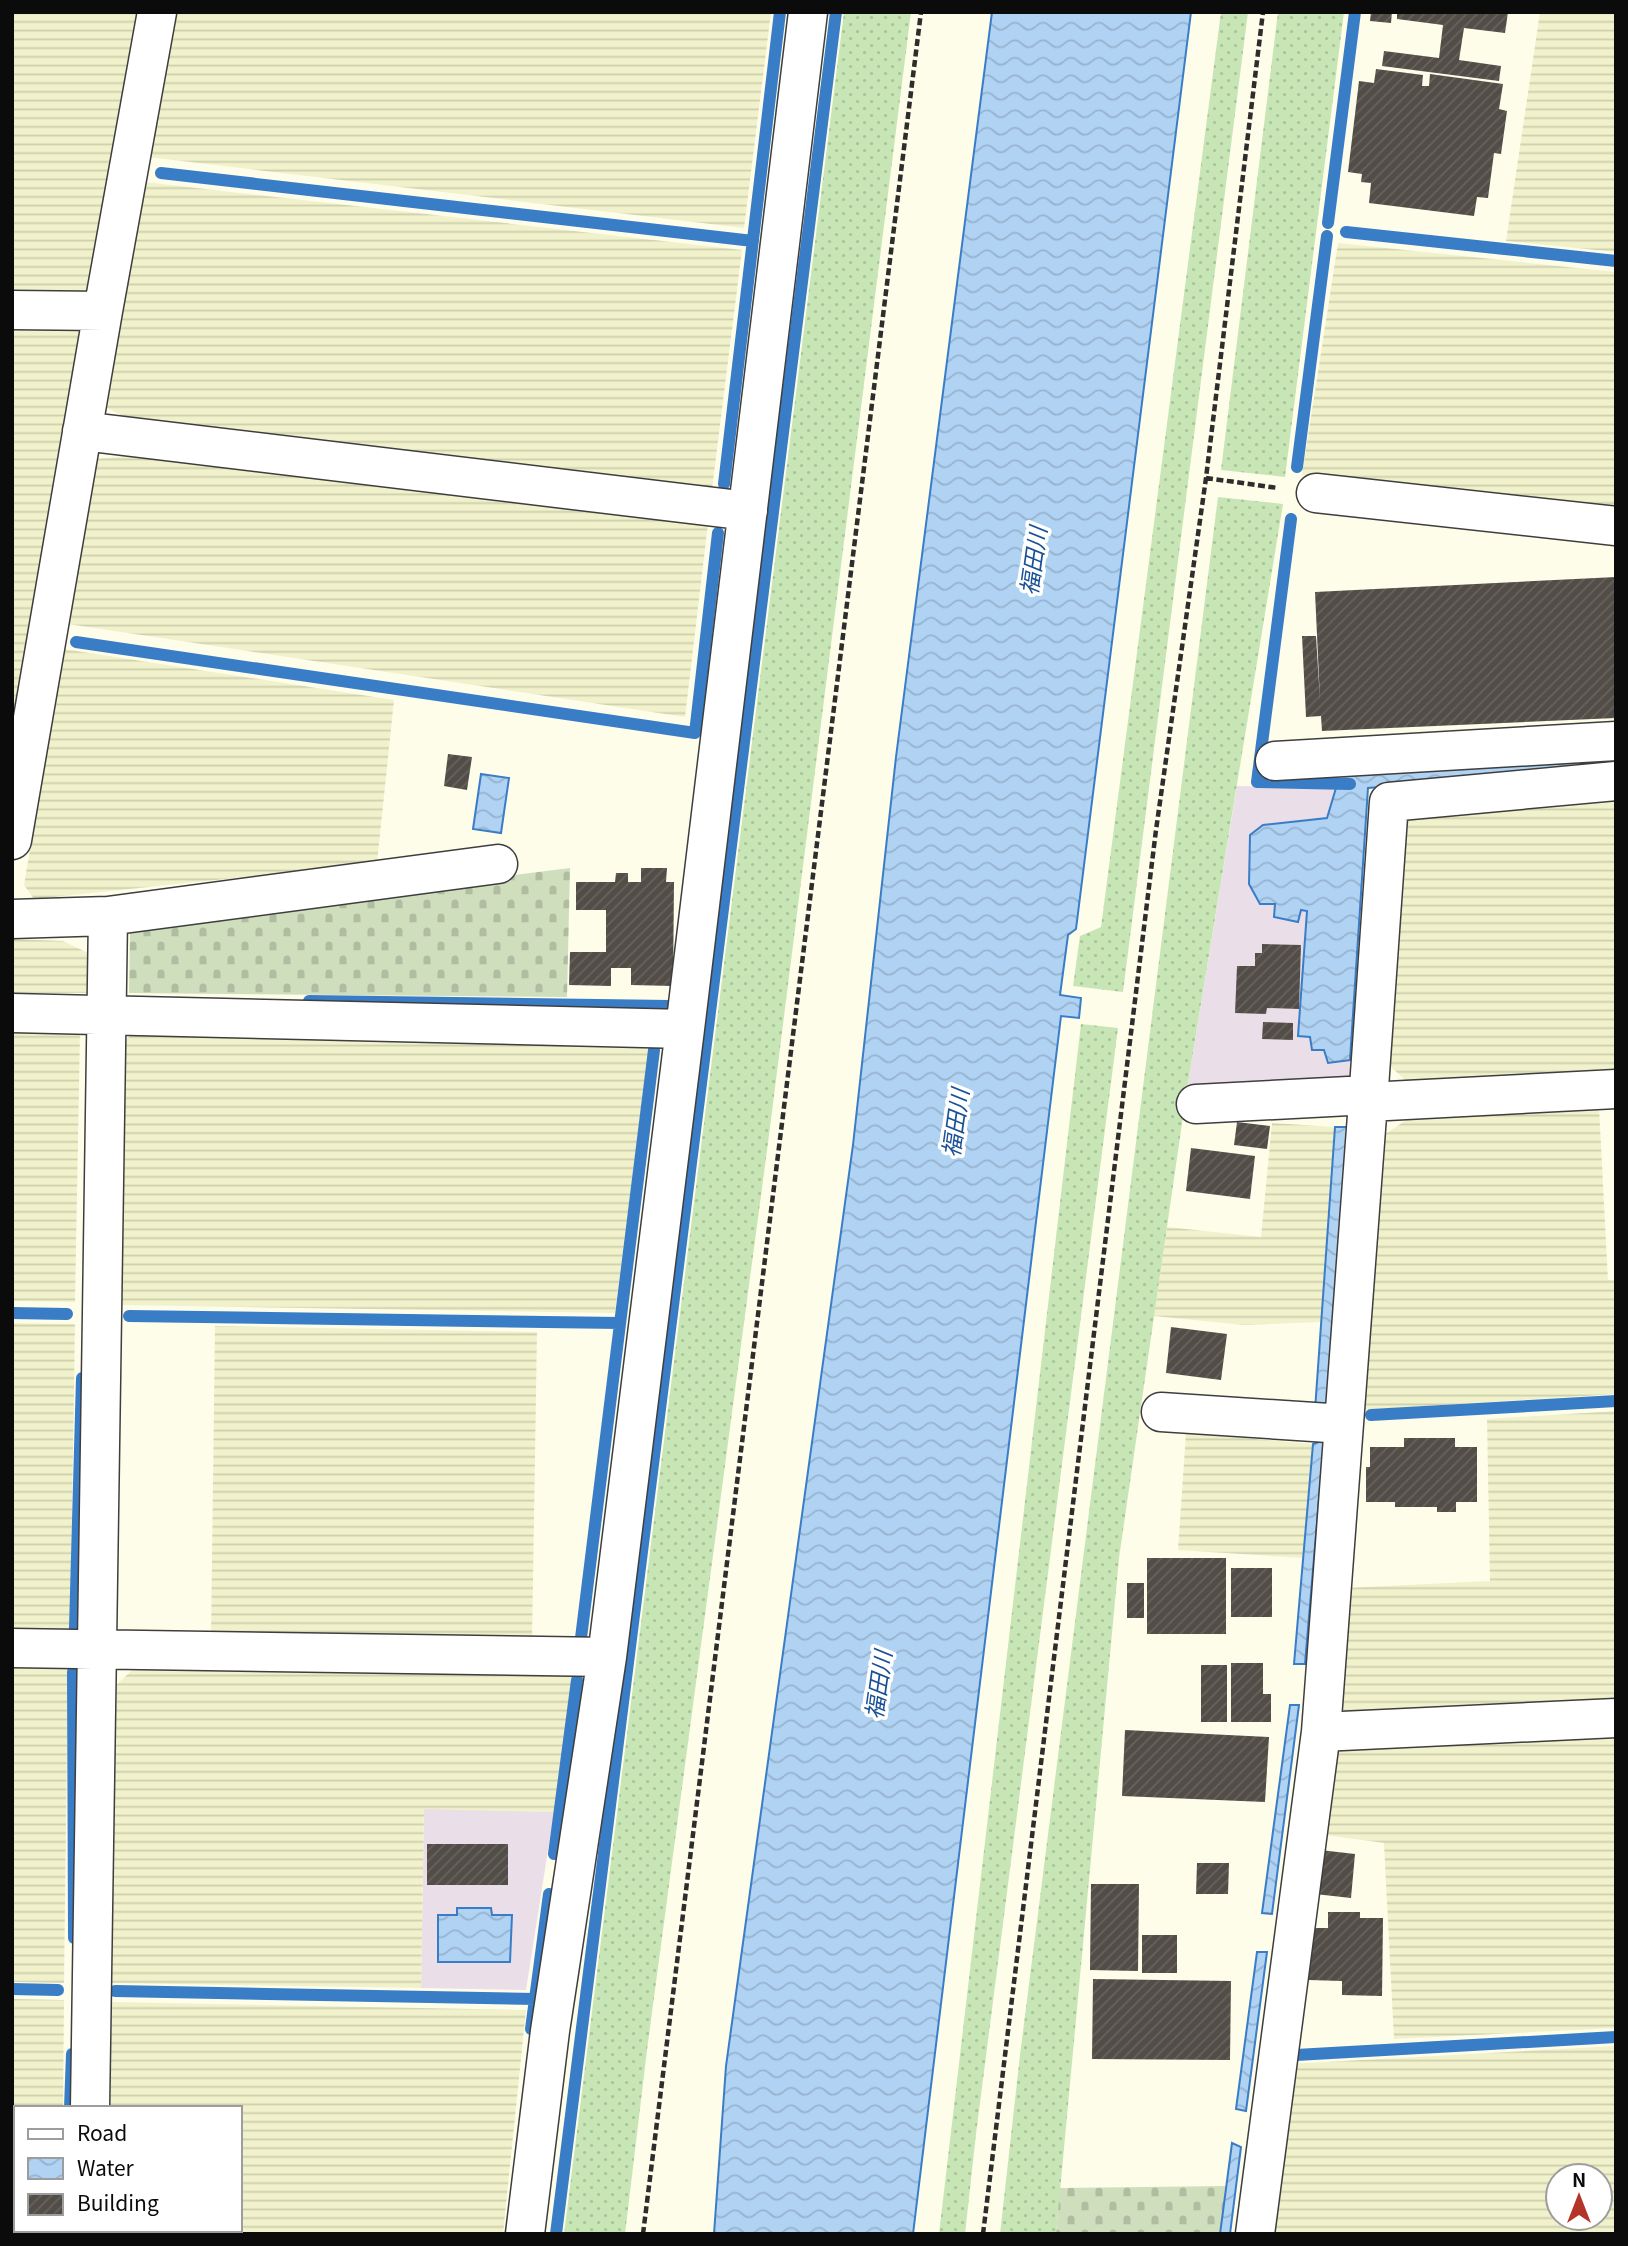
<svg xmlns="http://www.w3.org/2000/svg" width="1628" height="2246" font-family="Georgia,'Noto Sans JP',serif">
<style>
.industrial{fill:#eadfe9}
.farmland{fill:url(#farmland-rules);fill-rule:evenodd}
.grass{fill:url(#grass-dots)}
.cemetery{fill:url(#cemetery-stones)}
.water{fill:url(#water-waves);stroke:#3a7dc7;stroke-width:2}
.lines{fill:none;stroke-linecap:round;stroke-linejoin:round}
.stream{stroke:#3a7dc7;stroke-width:12}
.building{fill:url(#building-hatch)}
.minor-casing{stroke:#3e3e3e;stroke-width:41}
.path{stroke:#2d2d2d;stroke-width:4.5;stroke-dasharray:7 3.5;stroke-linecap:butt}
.minor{stroke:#fff;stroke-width:38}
.labels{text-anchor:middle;stroke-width:7;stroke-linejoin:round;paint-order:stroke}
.water-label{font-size:23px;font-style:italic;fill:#1a5096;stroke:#fff}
</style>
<defs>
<pattern id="farmland-rules" width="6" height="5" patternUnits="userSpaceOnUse" patternTransform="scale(1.75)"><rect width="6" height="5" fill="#f1f2cb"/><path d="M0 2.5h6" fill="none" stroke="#cdcead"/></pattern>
<pattern id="grass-dots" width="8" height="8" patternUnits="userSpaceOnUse" patternTransform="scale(1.75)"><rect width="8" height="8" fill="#c8e6b5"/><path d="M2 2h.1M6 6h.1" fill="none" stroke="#aac49a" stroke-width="1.8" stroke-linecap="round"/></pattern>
<pattern id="cemetery-stones" width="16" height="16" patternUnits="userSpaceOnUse" patternTransform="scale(1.75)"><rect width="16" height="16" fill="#cfdebd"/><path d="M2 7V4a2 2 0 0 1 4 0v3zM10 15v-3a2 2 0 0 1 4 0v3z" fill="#b0bda1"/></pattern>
<pattern id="water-waves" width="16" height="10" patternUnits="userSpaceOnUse" patternTransform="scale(1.75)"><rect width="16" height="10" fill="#b0d2f3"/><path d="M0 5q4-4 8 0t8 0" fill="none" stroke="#96b3cf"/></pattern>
<pattern id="building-hatch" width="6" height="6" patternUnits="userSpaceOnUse" patternTransform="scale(1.75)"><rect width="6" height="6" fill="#534d48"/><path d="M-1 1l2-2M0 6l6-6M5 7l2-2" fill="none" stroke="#67625e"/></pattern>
</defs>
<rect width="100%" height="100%" fill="#fefde9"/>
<path class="industrial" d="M1237,786L1336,788L1327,818L1263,825L1275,904L1274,917L1301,910L1307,911L1298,1036L1310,1037L1324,1050L1328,1063L1350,1060V1077L1187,1089Z
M424,1808L554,1812L526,1990L421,1988Z"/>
<path class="farmland" d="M12,12H144L100,284L84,300L12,299Z
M172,12H771L744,228L148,157Z
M1540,12H1616V252L1506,241Z
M144,182L742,250L712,489L133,421L107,408Z
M1338,243L1616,272V508L1302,475Z
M12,323H73L88,337L12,751Z
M127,456L708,524L685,717L68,624L95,459Z
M64,649L394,700L377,863L34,899L24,885Z
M1616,802V1070L1406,1081L1388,1064L1405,818Z
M12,939L63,941L88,953L89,993H12Z
M135,1030L595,1040L649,1049L615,1313L122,1305L124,1042Z
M12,1032L80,1033L75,1302L12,1301Z
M1599,1107L1608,1280H1616V1394L1362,1410L1382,1136L1411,1117Z
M1272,1123L1335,1127L1321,1322L1244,1325L1154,1316L1167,1227L1261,1237Z
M12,1323L75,1324L70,1638L12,1637Z
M215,1326L537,1332L532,1643L211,1638Z
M1616,1411V1699L1348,1716L1338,1700L1344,1588L1490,1581L1487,1419Z
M1186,1433L1313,1444L1303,1558L1178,1550Z
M12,1662L68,1668L64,1983L12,1982Z
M139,1664L573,1673L554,1812L424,1809L421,1988L111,1983L116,1685Z
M1616,1734V2028L1394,2039L1384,1843L1318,1834L1329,1761L1342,1748Z
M12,1999L64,2000L63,2108H16V2230H62V2234H12Z
M111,2002L526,2010L503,2234H106L107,2230H240V2108H109Z
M1616,2046V2234H1267L1289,2064ZM1558,2176H1600V2218H1558Z"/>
<path class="grass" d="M844,12H911L768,1143L647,2050L625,2234H564Z
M1221,12H1248L1123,992L1073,986L1080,936L1101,927Z
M1278,12H1344L1285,477L1221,470Z
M1218,497L1283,504L1187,1089L1119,1558L1056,2234H1000L1020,2055Z
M1081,1024L1118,1028L976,2134L965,2234H939Z"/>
<path class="cemetery" d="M570,868L567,997L129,993L130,932L142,921Z
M1226,2186L1220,2234H1056L1060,2188Z"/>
<path class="water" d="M992,12H1191L1076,929L1068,935L1060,995L1081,998L1079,1018L1061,1016L913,2234H714L726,2066L853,1145L896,757Z
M1616,754V769L1368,788L1350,1060L1328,1063L1324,1050H1312L1310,1037L1298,1036L1307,911L1301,910L1298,922L1274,917L1275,904H1260L1249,884L1250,835L1263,825L1327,818L1336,788L1335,773Z
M481,774L509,778L501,833L473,829Z
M1335,1127H1348L1326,1412L1315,1410Z
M1324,1440L1305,1664H1294L1313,1444Z
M1290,1705H1299L1272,1914L1262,1913Z
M457,1908H491L492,1915H512L510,1962H438V1915H457Z
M1257,1952H1267L1246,2111L1236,2109Z
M1232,2143L1241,2147L1230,2234H1220Z"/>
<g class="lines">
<path class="stream" d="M161,173L753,241
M1328,223L1355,12
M1346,232L1616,261
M1297,467L1327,236
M724,484L780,12
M1291,519L1257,782L1350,784
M76,642L695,733L718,533
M309,1001L669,1006
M12,1313L67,1314
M129,1316L620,1323
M1371,1415L1616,1401
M75,1628L82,1378
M581,1638L654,1050
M73,1672L74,1938
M554,1854L577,1680
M12,1989L58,1990
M115,1991L535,1999
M531,2029L549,1894
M1296,2055L1616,2037
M70,2108L72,2054
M66,2234V2230
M556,2234L836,12"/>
</g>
<path class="building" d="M1371,12H1392L1391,23L1370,21Z
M1397,12H1508L1505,33L1464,28L1459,60L1501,66L1499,81L1382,66L1384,51L1439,58L1443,25L1397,19Z
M1376,69L1423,75L1422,86H1429L1430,74L1503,84L1499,109L1507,111L1501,154L1494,153L1488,198L1477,197L1474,216L1369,203L1371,183L1361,182L1362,174L1348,172L1359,81L1374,83Z
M1616,577V718L1322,731L1321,716L1306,717L1302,636H1316L1320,700L1315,592Z
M448,754L472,757L467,790L444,786Z
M641,868H667L666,882H674L673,986L631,985V968H611V986L569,985L570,952H606V910H576V882H615L616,873H628V882H641Z
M1262,944L1301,945L1299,1009L1267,1008L1266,1014L1235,1013L1237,966H1255V953H1262Z
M1263,1022L1293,1023V1040L1262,1039Z
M1237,1122L1270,1126L1267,1149L1234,1145Z
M1191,1148L1255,1156L1250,1199L1186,1191Z
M1171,1327L1227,1334L1221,1380L1166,1373Z
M1404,1438H1455V1447H1477V1502H1456V1512H1437V1507H1395V1502H1366V1467H1370V1447H1404Z
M1147,1558H1226V1634H1147Z
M1231,1568H1272V1617H1231Z
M1127,1583H1144V1618H1127Z
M1231,1663H1263V1694H1271V1722H1231Z
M1201,1665H1227V1722H1201Z
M1125,1730L1269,1737L1265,1802L1122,1796Z
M427,1844H508V1885H427Z
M1320,1850L1355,1854L1351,1898L1315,1894Z
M1197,1863H1229L1228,1894H1196Z
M1091,1884H1139L1138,1971L1090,1970Z
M1328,1912H1360V1918H1383L1382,1996L1342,1995V1981L1309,1980V1928H1328Z
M1142,1935H1177V1973H1142Z
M1093,1979L1231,1981L1230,2060L1092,2059Z"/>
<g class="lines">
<defs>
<path id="minor" d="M12,310L103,311
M82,431L748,511
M1316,493L1616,526
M1275,761L1616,741
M12,840L103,311L157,12
M12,919L108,916L498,864
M12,1013L685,1029L607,1657L550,2031L525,2234
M685,1029L808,12
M1368,1102L1389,802L1616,781
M1196,1104L1368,1095
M1161,1412L1344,1424
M12,1648L607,1657
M1321,1732L1616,1718
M90,2108L108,916
M88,2234V2230
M1255,2234L1321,1732L1368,1102L1616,1089"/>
</defs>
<use href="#minor" class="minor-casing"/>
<path class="path" d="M1206,478L1278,488
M643,2234L921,12
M983,2234L1156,830L1206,478L1263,12"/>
<use href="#minor" class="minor"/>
</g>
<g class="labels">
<g class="water-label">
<text transform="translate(1034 561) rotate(-82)" y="8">福田川</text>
<text transform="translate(956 1123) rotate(-82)" y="8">福田川</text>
<text transform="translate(879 1685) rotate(-82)" y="8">福田川</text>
</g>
</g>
<rect width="1628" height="2246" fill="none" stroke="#0b0b0b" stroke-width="28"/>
<rect x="14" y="2106" width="228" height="126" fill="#ffffff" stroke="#9d9d9d" stroke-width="2"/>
<rect x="28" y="2129" width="35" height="10" fill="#ffffff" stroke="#9d9d9d" stroke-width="2"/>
<text x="77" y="2141" font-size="21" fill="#0b0b0b">Road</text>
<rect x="28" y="2158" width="35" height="21" fill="url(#water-waves)" stroke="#9d9d9d" stroke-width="2"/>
<text x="77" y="2176" font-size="21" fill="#0b0b0b">Water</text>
<rect x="28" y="2194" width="35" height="21" fill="url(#building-hatch)" stroke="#9d9d9d" stroke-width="2"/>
<text x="77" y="2211" font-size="21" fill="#0b0b0b">Building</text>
<g transform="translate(1579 2197)"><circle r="33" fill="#ffffff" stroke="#9d9d9d" stroke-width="2"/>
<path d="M0-5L12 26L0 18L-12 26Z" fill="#b43429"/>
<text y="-10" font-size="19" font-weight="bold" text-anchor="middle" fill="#0b0b0b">N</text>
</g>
</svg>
